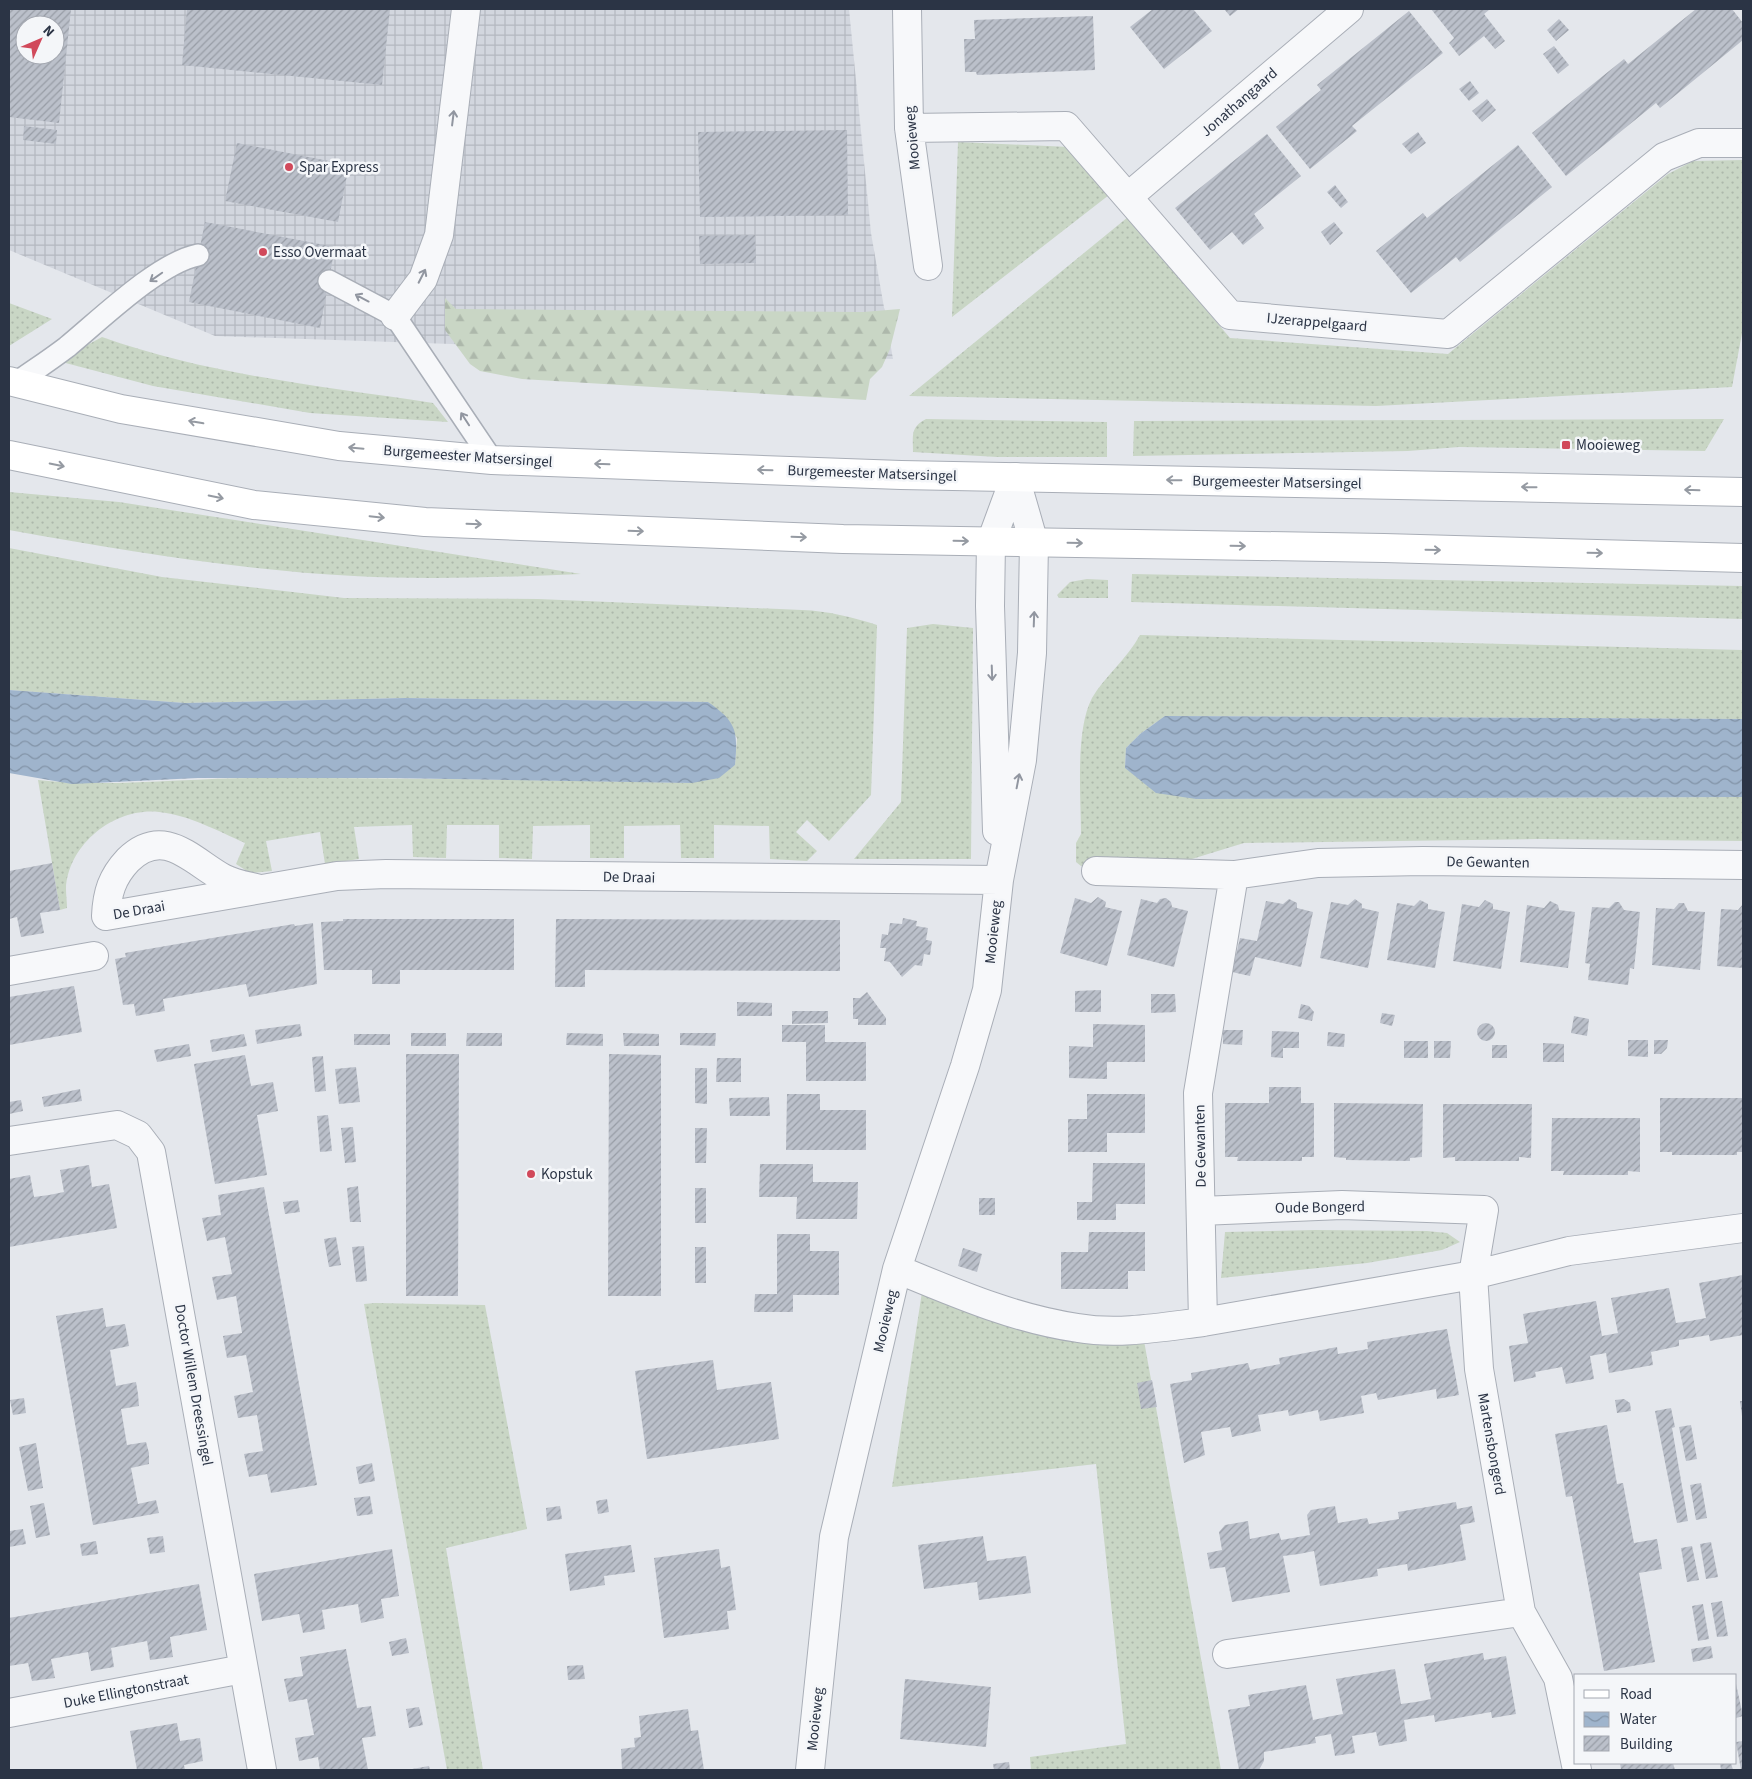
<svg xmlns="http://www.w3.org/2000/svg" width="1752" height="1779" font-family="'Source Sans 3',sans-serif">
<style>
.industrial{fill:url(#industrial-grid);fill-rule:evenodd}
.grass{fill:url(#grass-dots)}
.forest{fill:url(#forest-firs)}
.water{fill:url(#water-waves)}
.building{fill:url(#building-hatch);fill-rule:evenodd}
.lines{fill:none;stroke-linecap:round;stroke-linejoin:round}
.service-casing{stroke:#a9aeb7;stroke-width:24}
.minor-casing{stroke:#a9aeb7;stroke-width:30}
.secondary-casing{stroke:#a9aeb7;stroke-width:30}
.service{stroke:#f7f8fa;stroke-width:21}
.minor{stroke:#f7f8fa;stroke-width:28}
.secondary{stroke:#fff;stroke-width:28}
.oneway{stroke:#9196a0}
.oneway2{stroke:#959aa2}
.poi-dot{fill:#d1495b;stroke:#f4f6f9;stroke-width:2}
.labels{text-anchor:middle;stroke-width:5;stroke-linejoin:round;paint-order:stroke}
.street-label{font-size:15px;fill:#2b3445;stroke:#f4f6f9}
.poi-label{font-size:15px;fill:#2b3445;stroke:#f4f6f9;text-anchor:start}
</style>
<defs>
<pattern id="industrial-grid" width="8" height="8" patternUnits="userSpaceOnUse" patternTransform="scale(1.25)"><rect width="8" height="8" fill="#d2d6de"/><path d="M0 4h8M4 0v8" fill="none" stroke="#b4b8c0"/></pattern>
<pattern id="grass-dots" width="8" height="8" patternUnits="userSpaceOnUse" patternTransform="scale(1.25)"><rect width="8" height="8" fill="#c9d6c5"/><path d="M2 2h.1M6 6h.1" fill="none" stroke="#adb8ab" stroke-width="1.8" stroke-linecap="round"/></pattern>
<pattern id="forest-firs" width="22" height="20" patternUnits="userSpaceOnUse" patternTransform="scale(1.25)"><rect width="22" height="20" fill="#c9d6c5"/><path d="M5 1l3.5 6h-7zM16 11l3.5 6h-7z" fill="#adb8ab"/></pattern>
<pattern id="water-waves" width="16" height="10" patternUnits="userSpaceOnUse" patternTransform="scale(1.25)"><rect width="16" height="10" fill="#9fb4cc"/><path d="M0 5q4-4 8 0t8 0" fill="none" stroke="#8293a7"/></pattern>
<pattern id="building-hatch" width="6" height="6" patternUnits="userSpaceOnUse" patternTransform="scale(1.25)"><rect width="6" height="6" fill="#bbc0ca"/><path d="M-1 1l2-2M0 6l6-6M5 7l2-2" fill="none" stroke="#989da6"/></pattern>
</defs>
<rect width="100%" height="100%" fill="#e4e7ec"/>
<path class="industrial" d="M9,9H849L871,233L893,359L215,336L9,250ZM25,25H55V55H25Z"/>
<path class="grass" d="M958,142L1069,147L1109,195L952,317Z
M1743,160V328L1732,387L1376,406L909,396L1128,217L1230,338L1448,354L1668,174L1693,161Z
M9,303L52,319L9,346Z
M102,337C209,375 321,386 433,403L448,422L310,413L153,386L58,361Z
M926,419L1107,422V457H997L913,452C913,436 910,427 926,419Z
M1724,419L1705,451L1459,447L1408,451L1133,456L1134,421Z
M9,492L119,502L581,574C505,577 430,580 354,576C238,570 122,550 9,530Z
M9,548L162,577L344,598L538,599L802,610C828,611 852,617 877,625L871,795L829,841L807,820L796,832L817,851L807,861L770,859L769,826L714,825V858H681L680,825L624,826V858H590V825L533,826L532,859L499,858V825H447L446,858L413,857L412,825L354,827L359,859L325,864L320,832L266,841L272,871L250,873L236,864L245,843C218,831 189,815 159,812C115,807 68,844 66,889C66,895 67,902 67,908L60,910L38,780C110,788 184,778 257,778C402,778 547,780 692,783L735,765L737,738L708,702L405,698L185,703L9,690Z
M1132,574L1743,586V619L1131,602Z
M1087,579L1108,580V598H1059L1057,595L1070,582Z
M933,624L973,628L971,859H854L901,802L907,628Z
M1140,635L1743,650V719L1165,716L1140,734L1126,748L1125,768L1196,799L1743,797V841L1537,839L1244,843L1182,862L1081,866L1076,862V843L1081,834C1081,797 1075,730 1092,698C1104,677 1127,659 1140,635Z
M1315,1230L1427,1231L1447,1233L1460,1242L1442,1250L1367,1263L1221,1278L1225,1232Z
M922,1292L1143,1335L1221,1770H1031L1030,1757L1126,1744L1096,1464L892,1487Z
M375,1303L485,1305L527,1529L446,1548L483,1770H447L364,1304Z"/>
<path class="forest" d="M445,298L456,309L863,312L900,309L890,349L882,367L870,379L866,400L522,379L480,371L470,364L445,330Z"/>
<path class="water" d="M9,690L185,703L405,698L708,702C737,722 738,731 735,765L719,778L692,783L391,778H198L72,784L9,773Z
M1165,716L1743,719V797L1196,799L1156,793L1125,768L1126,748L1140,734Z"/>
<path class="building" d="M9,9H71L59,123L9,117ZM25,25H55V55H25Z
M187,9H390L382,85L182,65Z
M1153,9H1193L1212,31L1164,69L1130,27Z
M1224,9H1239L1230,16Z
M1431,9H1490L1484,14L1505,41L1495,49L1484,36L1459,56L1449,43L1454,38Z
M1696,9H1732L1743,23V40L1660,108L1656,103L1566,176L1532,133L1624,59L1628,64Z
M1409,11L1443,53L1352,126L1357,131L1310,169L1276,127L1321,90L1317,85Z
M1093,16L1095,70L977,75L976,72H965L964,39H975L974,20Z
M1559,19L1569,30L1556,41L1547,30Z
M1554,46L1569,65L1558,74L1543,54Z
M1470,81L1479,93L1469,101L1459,89Z
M1487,99L1496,110L1482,122L1472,111Z
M24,126L57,130L56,144L23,140Z
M847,130L848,215L700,217L698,132Z
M1418,132L1426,143L1411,154L1402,144Z
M1267,134L1301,176L1254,214L1264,228L1243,245L1232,232L1210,250L1175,208Z
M237,143L349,165L338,222L225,201Z
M1518,145L1552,187L1460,262L1456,257L1411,293L1376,251L1423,213L1427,218Z
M1335,185L1348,202L1341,208L1327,192Z
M205,222L335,247L320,328L189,302Z
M1334,222L1343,233L1330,245L1321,232Z
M755,235L756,263L700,264L699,236Z
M52,863L60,910L40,913L44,933L21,937L17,917L9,919V871Z
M1098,897L1106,902L1105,907L1122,911L1107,966L1060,953L1075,898L1091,903Z
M1166,898L1171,902L1172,907L1188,911L1174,967L1127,955L1141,899L1157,903L1160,899Z
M1289,899L1297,903V908L1313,912L1301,967L1255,957L1250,976L1232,972L1240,938L1257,941L1266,901L1283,904Z
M1355,899L1362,904V908L1379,912L1368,968L1320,958L1331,902L1348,905Z
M1420,900L1428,904V909L1445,912L1435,968L1387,960L1397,903L1414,906Z
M1485,900L1493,904V909L1510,912L1501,969L1453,961L1462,904L1479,907Z
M1550,901L1558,905L1559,910L1575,912L1568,968L1520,962L1527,905L1544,908Z
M1615,902H1619L1624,910L1640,912L1634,969L1630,968L1628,985L1588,980L1590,964L1585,963L1592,907L1609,908Z
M1679,903H1684L1688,911L1705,912L1700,970L1652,965L1656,908L1674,909Z
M1743,904V968L1717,966L1721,909L1738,910Z
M903,918L917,921L916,926L928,928L926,940L932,941L930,955L924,954L922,966L915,965L902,977L890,962L884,961L886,948H880L882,934L888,935L890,923L902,924Z
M343,919H514V970H400V984H372V970H324L321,922L343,921Z
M556,919L840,920V971L585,970V987H555Z
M313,923L317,984L249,997L246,984L163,999L165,1011L136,1016L134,1004L123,1005L115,959L126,957L125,953L294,924L295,926Z
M74,986L82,1032L9,1045V997Z
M1101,990V1012H1075V991Z
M867,992L886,1018V1025H858V1019H853V998H860Z
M1151,994H1175L1176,1012L1151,1013Z
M737,1002L772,1003V1016H737Z
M1301,1004L1309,1006L1314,1012L1312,1021L1298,1018Z
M792,1011H828V1023L792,1024Z
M1382,1013L1395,1015L1392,1026L1380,1023Z
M1574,1016L1589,1019L1587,1036L1571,1033Z
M1477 1032a9 9 0 1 1 18 0a9 9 0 1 1-18 0Z
M300,1024L302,1036L257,1044L255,1030Z
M1093,1024L1145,1025V1062H1107V1079L1069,1078V1046L1093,1047Z
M782,1025H825V1042H866V1081H806V1042H782Z
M1223,1030H1243L1242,1045L1223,1044Z
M1272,1031L1299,1032V1048H1283V1058L1271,1057Z
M1328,1032L1345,1034L1344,1047L1327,1046Z
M411,1033H446V1046H411Z
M467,1033H502V1046H466Z
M567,1033L603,1034V1046L566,1045Z
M623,1033L659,1034V1046H624Z
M680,1033H716L715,1046L680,1045Z
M244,1034L247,1046L212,1052L210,1040Z
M354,1034H390V1045H354Z
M1628,1040H1648V1057L1628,1056Z
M1654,1040H1668L1667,1048L1661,1054H1654Z
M1404,1041H1428V1058H1404Z
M1434,1041H1451L1450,1058H1434Z
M1543,1043L1564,1044V1062H1543Z
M189,1044L191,1056L157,1062L154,1050Z
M1492,1045H1507V1058H1492Z
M406,1054H459L458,1296H406Z
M609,1054L661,1055V1296H608Z
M245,1055L251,1086L273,1082L278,1111L257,1115L267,1175L215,1184L194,1064Z
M323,1056L326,1091L315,1092L312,1057Z
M717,1058H741V1082H716Z
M356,1067L360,1102L339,1104L335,1069Z
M695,1068H707V1104L695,1103Z
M1269,1087H1301V1103H1314V1157H1302V1161H1237L1238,1157H1225V1103H1269Z
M80,1089L82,1101L44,1107L42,1097Z
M787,1094H820V1110H866V1150H786Z
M1087,1094H1145V1133H1107V1152H1068V1119H1087Z
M769,1097L770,1116H730L729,1098Z
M1660,1098H1743V1152H1737V1155H1672V1152H1660Z
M21,1100L23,1111L9,1114V1102Z
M1334,1103L1423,1104L1422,1157L1410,1158V1161L1346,1160V1158L1334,1157Z
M1443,1104H1532L1531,1158L1519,1157V1161H1455V1157L1443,1158Z
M328,1115L332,1151L320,1152L317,1116Z
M1552,1118H1640V1172L1628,1171V1175H1563L1564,1171H1551Z
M353,1127L356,1162L345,1163L341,1128Z
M695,1128H707L706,1163H695Z
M1093,1163H1145V1204H1116V1220H1077V1202H1092Z
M760,1164H813V1182H858L857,1219H796L797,1197H759Z
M89,1165L92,1187L109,1184L117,1228L9,1247V1179L30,1175L34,1197L49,1195L64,1192L60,1170Z
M358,1186L361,1222H350L347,1188Z
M264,1187L317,1485L271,1493L267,1474L249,1477L244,1454L263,1451L257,1415L238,1418L234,1396L253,1392L246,1355L227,1358L223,1336L242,1333L236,1296L217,1300L212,1277L232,1274L225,1237L207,1241L202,1218L221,1215L218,1195Z
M695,1188H706V1223H695Z
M979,1198H995V1215H979Z
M298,1200L300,1212L285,1214L283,1202Z
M1089,1232H1145V1271H1128V1289H1061V1252H1088Z
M777,1234H810V1251H839V1295H793V1312H754L755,1294H777Z
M336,1237L341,1265L329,1267L324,1239Z
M364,1246L367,1281L356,1282L352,1247Z
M695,1247H706V1283H695Z
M963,1248L982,1254L977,1272L958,1266Z
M1743,1275V1335L1710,1341L1709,1335L1679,1340V1346L1651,1352L1653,1365L1609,1373L1606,1353L1590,1356L1594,1379L1566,1384L1562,1367L1535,1372L1536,1377L1514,1382L1509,1346L1528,1343L1523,1314L1596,1301L1602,1336L1618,1333L1611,1298L1669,1288L1676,1323L1690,1321L1706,1318L1699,1283Z
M103,1308L106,1327L125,1324L127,1334L129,1346L110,1350L116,1386L136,1382L138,1394L139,1406L121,1409L127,1445L146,1442L149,1453V1464L131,1468L138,1504L156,1500L159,1513L93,1525L56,1316Z
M1447,1329L1459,1395L1437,1399L1436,1389L1378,1400L1376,1393L1361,1396L1364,1413L1320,1421L1318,1410L1289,1416L1288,1410L1258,1415L1261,1431L1232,1437L1230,1427L1201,1432L1205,1455L1184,1463L1170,1384L1192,1380L1191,1373L1248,1363L1250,1370L1280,1364L1279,1358L1337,1347L1338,1354L1368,1349L1367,1342Z
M713,1360L717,1390L771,1382L779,1439L647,1459L635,1371Z
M1152,1380L1157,1407L1141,1409L1137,1383Z
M24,1398L26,1413L13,1415L10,1400Z
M1624,1399L1630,1403L1631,1411L1617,1413L1615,1400Z
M1740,1401H1743V1416H1742Z
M1671,1408L1675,1427L1672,1428L1688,1521L1677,1523L1655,1411Z
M1607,1425L1617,1484L1623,1483L1634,1543L1657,1539L1662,1569L1639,1573L1655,1662L1604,1671L1572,1496L1566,1497L1555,1434Z
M1691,1425L1697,1459L1686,1461L1679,1427Z
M36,1443L43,1488L28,1491L19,1447Z
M372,1463L375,1481L359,1484L356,1467Z
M1701,1483L1707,1518L1696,1520L1690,1485Z
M370,1496L373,1514L357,1516L354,1498Z
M607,1499L609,1512L598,1514L596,1501Z
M1456,1502L1457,1509L1472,1506L1475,1522L1460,1525L1466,1560L1408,1571L1407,1564L1377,1569L1378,1576L1320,1586L1314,1551L1299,1554L1283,1556L1290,1592L1232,1602L1225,1567L1210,1569L1207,1553L1222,1550L1219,1532L1225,1525L1248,1521L1250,1539L1279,1533L1281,1540L1310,1535L1307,1515L1311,1510L1335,1506L1338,1523L1367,1518L1369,1524L1399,1519L1398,1512Z
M44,1503L50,1535L36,1538L30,1506Z
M560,1506L562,1519L547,1521L546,1508Z
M23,1529L26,1544L9,1547V1531Z
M163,1536L165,1552L150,1554L147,1538Z
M983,1536L987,1561L1026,1556L1031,1593L979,1600L977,1582L924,1589L918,1545Z
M96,1541L98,1554L82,1556L80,1544Z
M1711,1542L1718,1577L1706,1579L1700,1544Z
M631,1545L635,1572L604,1576L605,1585L570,1591L565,1554Z
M1692,1546L1699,1580L1687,1582L1681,1548Z
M392,1549L399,1596L381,1599L384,1618L361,1623L358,1604L322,1610L325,1629L303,1633L299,1614L262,1621L254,1574Z
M719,1549L721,1568L730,1566L736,1610L727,1611L729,1629L664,1638L654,1558Z
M199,1584L207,1630L170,1637L173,1657L150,1660L147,1641L111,1648L114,1667L91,1671L88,1652L51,1659L55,1678L32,1681L28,1663L9,1666V1618Z
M1722,1601L1728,1636L1717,1637L1711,1603Z
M1703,1604L1709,1639L1698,1641L1692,1606Z
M406,1638L409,1653L392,1656L389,1642Z
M1711,1646L1713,1658L1693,1662L1691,1649Z
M346,1649L357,1708L371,1706L376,1736L362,1738L368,1770H320L318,1757L299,1761L295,1738L314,1735L307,1699L289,1702L284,1679L303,1676L300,1657Z
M1483,1653L1484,1660L1506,1656L1516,1714L1492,1718L1491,1712L1435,1722L1434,1715L1404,1720L1407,1741L1379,1746L1376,1732L1352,1736L1355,1753L1335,1756L1331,1734L1315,1737L1316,1743L1264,1752V1761L1259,1770H1239L1228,1710L1250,1706L1248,1695L1306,1685L1313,1720L1327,1717L1343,1714L1336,1679L1395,1669L1401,1704L1416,1702L1431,1699L1424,1664Z
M583,1665L585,1679L568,1680L567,1666Z
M905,1679L991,1687L986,1747L900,1739Z
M1736,1684L1743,1716L1736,1718Z
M419,1707L423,1725L409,1728L406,1709Z
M688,1709L691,1731L698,1730L704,1770H622L621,1749L635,1747L634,1738L641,1737L639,1716Z
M177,1723L180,1741L200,1738L203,1761L184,1765L185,1770H137L130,1731Z
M1743,1741V1770H1741L1736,1742Z
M1009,1762L1010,1770H994L993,1764Z
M1620,1763H1673L1675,1770H1621Z
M1720,1763H1731L1733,1770H1721Z
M429,1766L430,1770H412V1769Z"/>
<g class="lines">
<defs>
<path id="service" d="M329,281L395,316L492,460
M16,383C33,371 50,360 67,347C100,320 158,263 198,255"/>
<path id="minor" d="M907,9L909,128L928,266
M909,128L1066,126L1230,315L1448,334L1664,157L1699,143H1743
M1129,196L1349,9
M395,316L423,279L439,235L466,9
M997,831L990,606L991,542L1015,477
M1096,871L1234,875L1318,863L1423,861L1743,865
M1234,875L1198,1093L1203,1322L1473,1275L1569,1251L1743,1228
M260,889C248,886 234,884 223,878C192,861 164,825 128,860C112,877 107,893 106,916L337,876L386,874L999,880
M9,971L94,956
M9,1141L117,1125L138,1135L151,1152L262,1770
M1201,1211L1342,1205L1484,1210L1473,1275L1479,1369L1521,1612L1558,1678L1577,1770
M897,1269C955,1293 1015,1319 1078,1328C1119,1335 1162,1327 1203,1322
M1227,1654L1521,1612
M9,1713L243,1669
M810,1770L834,1537L897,1269L965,1066L987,990L999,880L1022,760L1032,653L1034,543L1015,477"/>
<path id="secondary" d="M9,381L121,409L339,446L492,460L901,475L1743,492
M9,455L254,505L425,522L843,539L1384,548L1743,558"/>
</defs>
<use href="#service" class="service-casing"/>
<use href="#minor" class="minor-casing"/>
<use href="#secondary" class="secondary-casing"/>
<use href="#service" class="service"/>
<use href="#minor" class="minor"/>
<use href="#secondary" class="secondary"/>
</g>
<defs><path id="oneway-shaft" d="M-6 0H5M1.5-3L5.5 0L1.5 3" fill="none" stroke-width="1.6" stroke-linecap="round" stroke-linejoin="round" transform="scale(1.25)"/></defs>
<g class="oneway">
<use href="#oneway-shaft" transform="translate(453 118) rotate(-83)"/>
<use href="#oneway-shaft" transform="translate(422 276) rotate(-63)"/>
<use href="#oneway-shaft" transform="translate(156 277) rotate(145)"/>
<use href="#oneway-shaft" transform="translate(362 298) rotate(-152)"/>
<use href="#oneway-shaft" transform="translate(465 419) rotate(-123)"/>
<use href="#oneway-shaft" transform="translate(1034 619) rotate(-88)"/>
<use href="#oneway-shaft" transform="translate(992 673) rotate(88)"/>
<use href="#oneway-shaft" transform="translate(1018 781) rotate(-79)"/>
</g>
<g class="oneway2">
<use href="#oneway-shaft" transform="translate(196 422) rotate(-170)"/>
<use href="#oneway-shaft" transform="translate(356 448) rotate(-175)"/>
<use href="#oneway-shaft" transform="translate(602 464) rotate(-178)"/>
<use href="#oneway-shaft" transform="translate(57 465) rotate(12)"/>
<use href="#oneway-shaft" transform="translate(765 470) rotate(-178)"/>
<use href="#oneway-shaft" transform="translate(1174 480) rotate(-179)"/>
<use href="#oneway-shaft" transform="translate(1529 487) rotate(-179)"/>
<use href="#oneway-shaft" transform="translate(1692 490) rotate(-178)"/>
<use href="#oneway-shaft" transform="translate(216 497) rotate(12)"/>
<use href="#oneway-shaft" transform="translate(377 517) rotate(6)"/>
<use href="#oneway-shaft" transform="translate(474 524) rotate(2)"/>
<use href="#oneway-shaft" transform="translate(636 531) rotate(2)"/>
<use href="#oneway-shaft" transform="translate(799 537) rotate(2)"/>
<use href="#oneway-shaft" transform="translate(961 541) rotate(1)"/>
<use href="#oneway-shaft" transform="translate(1075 543) rotate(1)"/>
<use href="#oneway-shaft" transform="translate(1238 546) rotate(1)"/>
<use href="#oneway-shaft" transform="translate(1433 550) rotate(1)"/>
<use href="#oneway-shaft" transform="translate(1595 553) rotate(1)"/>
</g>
<g class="poi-dot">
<circle cx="289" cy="167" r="5"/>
<circle cx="263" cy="252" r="5"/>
<rect x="1561" y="440" width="10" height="10" rx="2.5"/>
<circle cx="531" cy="1174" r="5"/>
</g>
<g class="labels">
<g class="street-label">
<text transform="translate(1239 102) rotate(-41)" y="5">Jonathangaard</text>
<text transform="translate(912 138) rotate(-95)" y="5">Mooieweg</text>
<text transform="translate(1317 322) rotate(5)" y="5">IJzerappelgaard</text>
<text transform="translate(468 456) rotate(4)" y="5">Burgemeester Matsersingel</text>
<text transform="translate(872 473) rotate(2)" y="5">Burgemeester Matsersingel</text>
<text transform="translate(1277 482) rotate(1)" y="5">Burgemeester Matsersingel</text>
<text transform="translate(1488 862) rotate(1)" y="5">De Gewanten</text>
<text transform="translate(629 877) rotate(1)" y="5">De Draai</text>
<text transform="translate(139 910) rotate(-10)" y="5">De Draai</text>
<text transform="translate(993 932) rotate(-84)" y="5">Mooieweg</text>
<text transform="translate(1200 1146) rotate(-91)" y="5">De Gewanten</text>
<text transform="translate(1320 1207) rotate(-1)" y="5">Oude Bongerd</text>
<text transform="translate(885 1321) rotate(-77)" y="5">Mooieweg</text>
<text transform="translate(194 1385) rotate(80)" y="5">Doctor Willem Dreessingel</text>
<text transform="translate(1492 1444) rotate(80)" y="5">Martensbongerd</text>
<text transform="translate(126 1691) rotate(-11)" y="5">Duke Ellingtonstraat</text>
<text transform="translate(815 1719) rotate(-84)" y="5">Mooieweg</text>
</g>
<g class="poi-label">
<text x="299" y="172">Spar Express</text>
<text x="273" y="257">Esso Overmaat</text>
<text x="1576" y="450">Mooieweg</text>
<text x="541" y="1179">Kopstuk</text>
</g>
</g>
<rect width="1752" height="1779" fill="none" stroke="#2b3445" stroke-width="20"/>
<rect x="1574" y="1674" width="162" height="90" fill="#f4f6f9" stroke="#a4a8b1"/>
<rect x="1584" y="1690" width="25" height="8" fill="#ffffff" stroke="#a4a8b1"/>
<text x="1620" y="1699" font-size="15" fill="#2b3445">Road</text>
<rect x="1584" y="1712" width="25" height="15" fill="url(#water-waves)" stroke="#a4a8b1"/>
<text x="1620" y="1724" font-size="15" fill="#2b3445">Water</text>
<rect x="1584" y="1736" width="25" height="15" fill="url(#building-hatch)" stroke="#a4a8b1"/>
<text x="1620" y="1749" font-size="15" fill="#2b3445">Building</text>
<g transform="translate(40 40) rotate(45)"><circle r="24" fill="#f4f6f9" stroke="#a4a8b1"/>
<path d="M0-4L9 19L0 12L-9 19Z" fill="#d1495b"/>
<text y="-8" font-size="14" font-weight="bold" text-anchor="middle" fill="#2b3445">N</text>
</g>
</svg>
